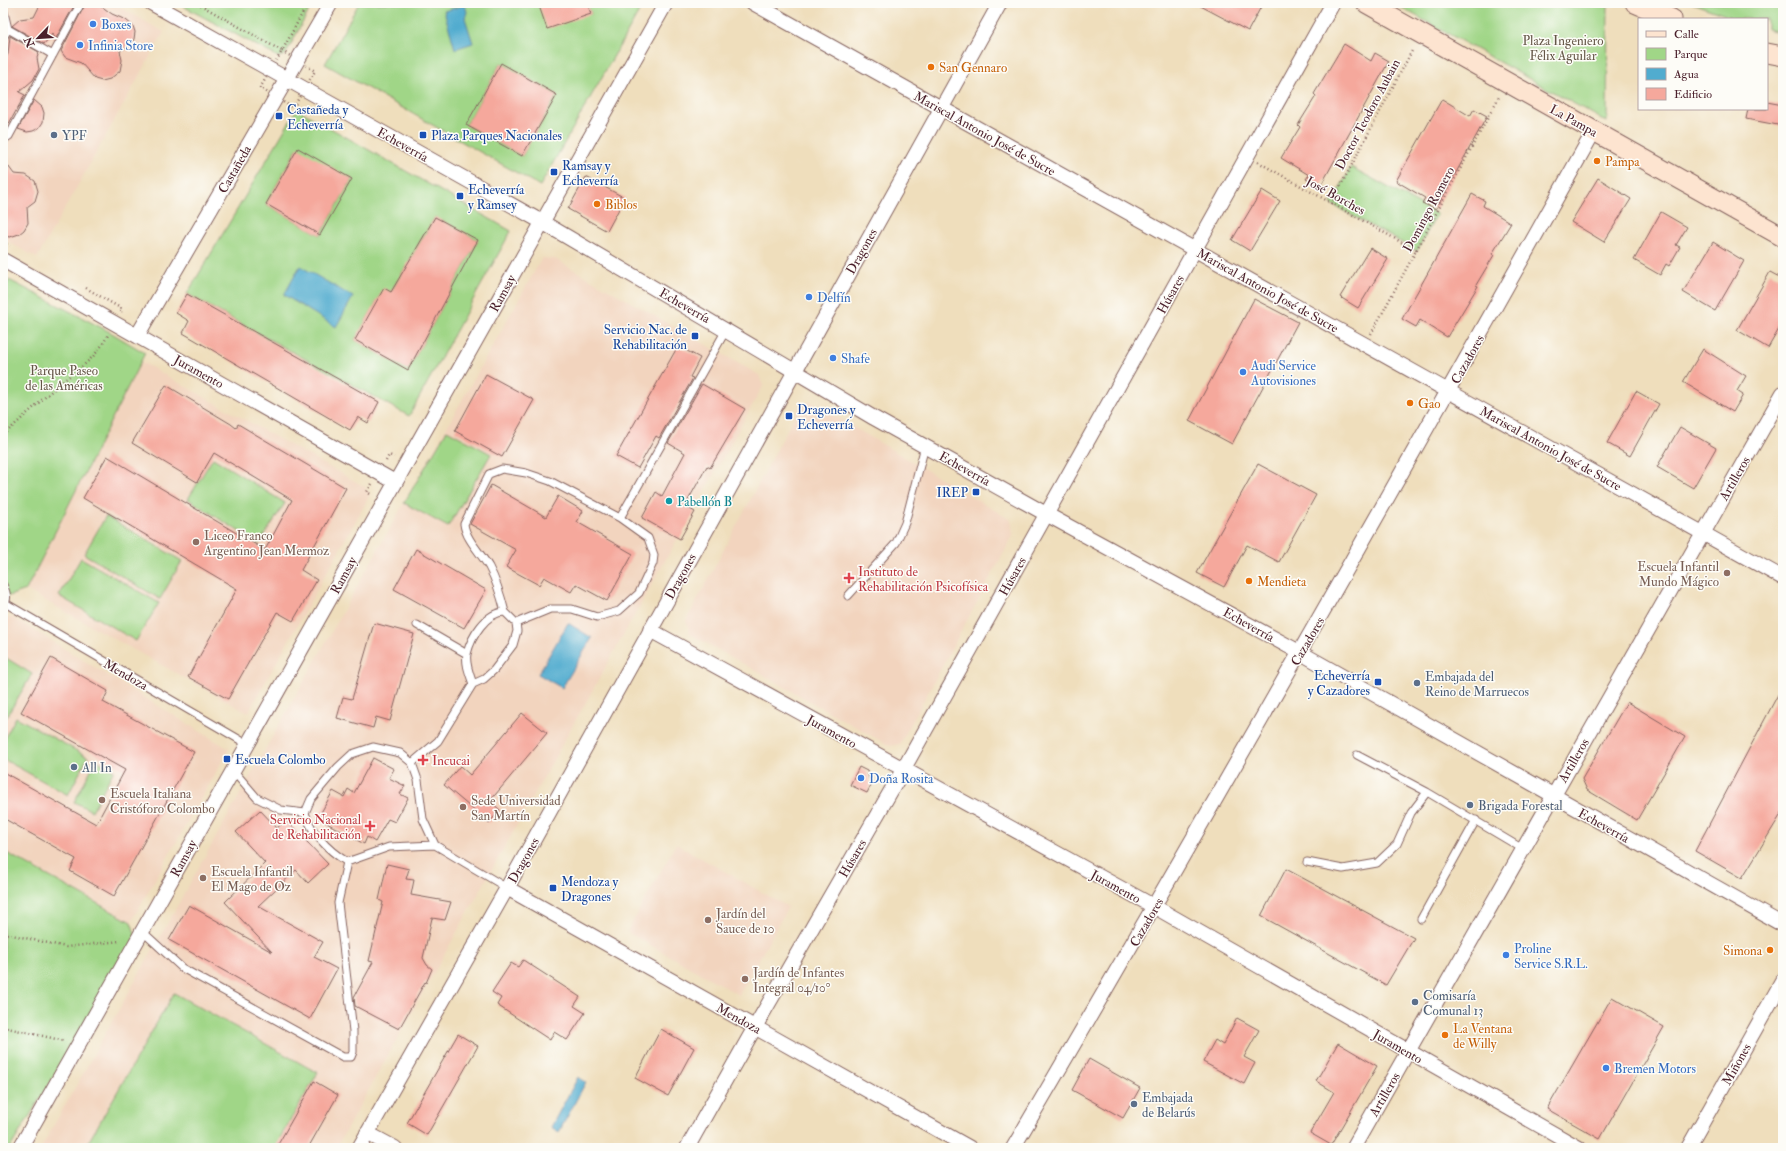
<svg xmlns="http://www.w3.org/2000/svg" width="1786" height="1151" font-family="'IM FELL Double Pica',serif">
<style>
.built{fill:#f2d4be}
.green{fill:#a0d687;stroke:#757a59;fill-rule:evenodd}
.water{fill:#51accf;stroke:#4e667d}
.building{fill:#f5a89c}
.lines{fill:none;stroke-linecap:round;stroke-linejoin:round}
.lane-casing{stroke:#84625e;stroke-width:9}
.street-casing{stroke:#84625e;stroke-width:16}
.secondary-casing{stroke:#84625e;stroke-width:21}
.path{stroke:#84625e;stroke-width:2.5;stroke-dasharray:1 3;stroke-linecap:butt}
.lane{stroke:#fff;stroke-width:7}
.street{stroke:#fff;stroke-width:14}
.secondary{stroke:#fde4d0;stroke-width:19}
.shop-dot{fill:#3f7fe0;stroke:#fdfcf7;stroke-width:1.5}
.food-dot{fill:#e8710a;stroke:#fdfcf7;stroke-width:1.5}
.transit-dot{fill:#1a4fb4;stroke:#fdfcf7;stroke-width:1.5}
.service-dot{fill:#5c6f8a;stroke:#fdfcf7;stroke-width:1.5}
.culture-dot{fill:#0f9aa8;stroke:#fdfcf7;stroke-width:1.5}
.education-dot{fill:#8d6e63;stroke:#fdfcf7;stroke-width:1.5}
.health-dot{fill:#e0444e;stroke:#fdfcf7;stroke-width:1.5}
.labels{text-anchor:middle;stroke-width:3;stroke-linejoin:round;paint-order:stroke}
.shop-label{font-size:13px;fill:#366cbe;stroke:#fdfcf7;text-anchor:start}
.park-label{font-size:13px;fill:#645647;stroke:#fdfcf7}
.food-label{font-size:13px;fill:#c56008;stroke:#fdfcf7;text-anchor:start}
.transit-label{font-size:13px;fill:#164399;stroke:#fdfcf7;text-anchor:start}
.street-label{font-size:13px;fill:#4a1f2b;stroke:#fdfcf7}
.service-label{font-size:13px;fill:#4e5e75;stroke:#fdfcf7;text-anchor:start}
.culture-label{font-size:13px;fill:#0d838f;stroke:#fdfcf7;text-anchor:start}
.education-label{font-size:13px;fill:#785e54;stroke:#fdfcf7;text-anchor:start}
.health-label{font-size:13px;fill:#be3a42;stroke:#fdfcf7;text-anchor:start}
</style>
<rect width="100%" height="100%" fill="#fdfcf7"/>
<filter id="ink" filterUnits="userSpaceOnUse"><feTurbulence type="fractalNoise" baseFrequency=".025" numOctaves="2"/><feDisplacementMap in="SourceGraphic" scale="8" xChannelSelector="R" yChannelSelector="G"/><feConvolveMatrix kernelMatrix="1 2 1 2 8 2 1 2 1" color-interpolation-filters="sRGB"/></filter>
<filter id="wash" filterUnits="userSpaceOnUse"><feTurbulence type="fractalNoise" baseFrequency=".012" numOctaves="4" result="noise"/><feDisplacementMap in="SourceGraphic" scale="16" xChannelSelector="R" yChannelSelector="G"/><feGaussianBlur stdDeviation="0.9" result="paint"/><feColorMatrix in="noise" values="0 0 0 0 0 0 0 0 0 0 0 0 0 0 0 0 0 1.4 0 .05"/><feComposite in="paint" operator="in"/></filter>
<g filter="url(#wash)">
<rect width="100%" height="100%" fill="#efdebc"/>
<path class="built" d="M11,3H113L164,32L37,258L3,239V17Z
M542,258L555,259L759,375L763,386L336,1148H41Z
M140,361L365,487L370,495L248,713L26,590Z
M811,402L1011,520L1013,535L1015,532L900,744L890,746L690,634L686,621L801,404Z
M12,617L229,749L131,922L3,851V618Z
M676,844L788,907L739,995L627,932Z"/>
<path class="green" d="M177,3H313L285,55L278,57Z
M359,3H538L591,14L587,3H644L540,186L325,64ZM501,63L557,95L522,156L466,125Z
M1393,3H1608L1607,122Z
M1692,3H1783V33L1767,29V19H1736Z
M297,109L511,231L409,416L187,294ZM297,149L352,179L320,235L266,204ZM435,217L478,240L408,370L355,340L384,289L391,292Z
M1351,167L1437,214L1417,251L1331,204Z
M9,280L110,332L145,353L26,590L6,597L3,585V290Z
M447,430L491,454L448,527L404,503Z
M213,458L285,503L259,544L188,499Z
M106,516L182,561L160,599L84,554Z
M81,558L159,603L136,641L59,596Z
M3,656L32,674L3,723Z
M16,717L88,757L68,795L3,759V741Z
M96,760L114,770L92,811L74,802Z
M3,851L131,922L137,939L10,1148H3Z
M174,993L318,1073L274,1148H85Z"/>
<path class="water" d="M465,5L467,12L465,18L473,43L455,49L444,11Z
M300,266L353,297L336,327L284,295Z
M568,623L592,638L562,688L538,674Z
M578,1077L586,1082L559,1132L551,1127Z"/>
<g id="blocks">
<path class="building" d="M41,3L75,4L55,40L52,34L44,44L12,26L20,19L34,17Z
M86,3H97L112,14L126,20L133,26L135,32L134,39L131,44L120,51L122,60L120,71L110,79L102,81L95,79L81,63L65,57L61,51Z
M538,3H587L591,14L547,29Z
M1195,3H1263L1248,31Z
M10,36L39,52L37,58L39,69L33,80L19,92L25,95L3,134V64L8,54Z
M1344,44L1371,61L1375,53L1389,61L1320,187L1306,179L1309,175L1281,158L1300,127L1298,125L1316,96L1314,94Z
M501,63L557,95L522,156L466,125Z
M1442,99L1470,116L1474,109L1487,116L1436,209L1422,203L1425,198L1396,181Z
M34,100L42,107L44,113L43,122L39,128L33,131L27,132L18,129Z
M1767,102L1783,105V126L1746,119L1748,109H1767Z
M298,148L352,179L320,235L266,204Z
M3,159L14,174L26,175L35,181L38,191L35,201L27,207L28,223L24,230L19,234L10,237L3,236Z
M586,177L625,198L607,231L568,209Z
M1598,178L1631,199L1604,242L1571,222Z
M1262,190L1280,201L1250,251L1232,240Z
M1472,194L1485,201L1483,206L1511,223L1492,254L1494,255L1476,285L1478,286L1447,337L1420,320L1416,327L1402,319Z
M1661,212L1687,227L1676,245L1680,247L1669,266L1666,264L1660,275L1634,260Z
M435,217L478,240L408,370L355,340L384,288L391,292Z
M1713,242L1744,261L1715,311L1683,292Z
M1370,248L1388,259L1358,308L1340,297Z
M1770,272L1783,279V322L1768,348L1737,330Z
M187,294L379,402L368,423L358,417L350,430L183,333L189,321L176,313Z
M1254,299L1298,322L1232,444L1189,421Z
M678,346L700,358L690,377L693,378L659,438L656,436L638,468L616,456Z
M1703,349L1746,376L1737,391L1743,395L1733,412L1683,382Z
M486,374L534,400L502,457L455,431Z
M702,384L745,409L710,468L707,466L685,506L695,512L680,539L642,518L656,492L662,496L685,453L668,443Z
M166,385L231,424L236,428L238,424L346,488L301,570L317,580L293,621L277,612L228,699L188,677L237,589L83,498L107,456L265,550L292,500L214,453L197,482L132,443Z
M1636,391L1659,404L1630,456L1607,443Z
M1680,427L1716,448L1693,488L1657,467Z
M1258,464L1316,495L1279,562L1247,545L1224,587L1197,573Z
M491,485L546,517L558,496L583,511L577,522L633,554L607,601L576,584L571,592L544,577L539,585L506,567L516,550L470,524Z
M416,549L486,590L464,628L394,589Z
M374,623L414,634L390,721L376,717L373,728L337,718L343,697L352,699Z
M51,658L108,691L103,702L194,752L114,896L70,871L76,859L3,818V772L96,824L125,770L21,712Z
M1783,685V811L1742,878L1695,851Z
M1627,702L1685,737L1637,820L1587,790L1582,779Z
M522,713L547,733L490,801L500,810L489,823L444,785L460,766L470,775Z
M373,758L394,769L389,778L405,786L400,794L408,798L395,822L388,819L375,842L367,837L364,844L318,818L333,791L344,797L348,789L354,793Z
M859,767L867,771L871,785L867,793L850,785Z
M260,810L277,828L286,820L328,864L308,883L296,870L258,906L323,942L314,957L337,969L310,1019L169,940L189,905L272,952L225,902L265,863L236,832Z
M387,864L409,869L406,879L414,880L411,895L451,902L445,920L432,918L423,958L427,965L432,969L426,983L425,982L399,1029L355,1006L354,997L373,962L369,961L383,902L379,900Z
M1286,869L1414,938L1386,985L1261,916Z
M523,960L580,997L574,1006L585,1013L567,1040L554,1032L550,1040L497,1005L501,998L492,992L511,963L518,967Z
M1612,997L1664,1027L1600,1139L1547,1109Z
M1237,1018L1259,1030L1244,1057L1255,1063L1244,1084L1203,1062L1215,1040L1223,1045Z
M661,1029L694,1048L668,1096L635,1078Z
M458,1034L478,1046L427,1135L407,1123Z
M1338,1043L1377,1066L1331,1145L1310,1133L1334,1092L1316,1081Z
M1089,1059L1140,1088L1123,1118L1072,1090Z
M314,1081L338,1095L308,1148H276Z"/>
</g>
</g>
<g filter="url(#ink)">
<use href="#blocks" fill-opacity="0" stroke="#84625e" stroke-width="1"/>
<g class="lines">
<defs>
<path id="lane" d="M3,8L8,29L3,38
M8,29L53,55
M3,140L9,136L81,3
M620,518L726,330
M3,585C6,591 9,600 3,605
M848,596L896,543L905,523L925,446
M5,603L247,744
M505,612C501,596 497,582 489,567C481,553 466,540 464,524L489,474L502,469L526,473L550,481L620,518L648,538L654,555L653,563L639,593L619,611L597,617L572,609H550L516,623
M417,625L467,654
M1357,755L1427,792
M412,763L438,741L473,684L484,679L494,670L513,645L517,631L516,623L505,612C486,612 471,637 467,654C465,664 470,675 473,684
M233,770L257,798L281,810L305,813
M347,862C328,850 312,834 305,813L311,799L338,767L352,754L373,747L400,753L412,763L418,780L423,819L435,845
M347,862L389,847L435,845L507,888
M1307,862L1343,869L1377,863L1397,844L1411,813L1427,792L1523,849
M1421,919L1476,820
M142,931L182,968L343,1057H351L353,1052V1031L338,903L347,862"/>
<path id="street" d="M151,3L542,222L874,418L1046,514L1301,653L1783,925
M753,3L1783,578
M3,260L395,482
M137,336L331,3
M650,630L1155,907L1579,1148
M507,888L970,1148
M367,1133L395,1148
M20,1148L666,3
M359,1148L507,888L1000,3
M687,1148L755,1027L903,770L1333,3
M1013,1148C1211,811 1403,472 1594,131
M1353,1148L1783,393
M1688,1148L1783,980"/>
<path id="secondary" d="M1366,3L1783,237
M1635,3L1672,19
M1767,53L1783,56"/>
</defs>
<use href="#lane" class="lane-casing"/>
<use href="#street" class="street-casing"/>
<use href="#secondary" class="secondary-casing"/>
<path class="path" d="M197,3L282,51L308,3
M282,51L315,71L293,108L260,88Z
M1258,162L1417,251
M1331,204L1413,49
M3,242L10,246
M86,288L122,309L121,312
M1371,334L1499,97
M3,435C23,418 41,400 61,383C81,366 94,361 108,335
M386,461L389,455L394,457
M372,484L367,492L372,495
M3,933L66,947L120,941
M3,1027L65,1041"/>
<use href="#lane" class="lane"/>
<use href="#street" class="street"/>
<use href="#secondary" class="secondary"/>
</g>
</g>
<g class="shop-dot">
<circle cx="93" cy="24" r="4"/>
<circle cx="80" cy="45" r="4"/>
<circle cx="809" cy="297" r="4"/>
<circle cx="833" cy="358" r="4"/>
<circle cx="1243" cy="372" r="4"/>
<circle cx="861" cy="778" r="4"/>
<circle cx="1506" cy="955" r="4"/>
<circle cx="1606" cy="1068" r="4"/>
</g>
<g class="food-dot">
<circle cx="931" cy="67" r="4"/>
<circle cx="1597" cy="161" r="4"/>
<circle cx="597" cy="204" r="4"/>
<circle cx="1410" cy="403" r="4"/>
<circle cx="1249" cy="581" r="4"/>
<circle cx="1770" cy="950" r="4"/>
<circle cx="1445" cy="1035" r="4"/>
</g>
<g class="transit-dot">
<rect x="275" y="112" width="8" height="8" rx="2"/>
<rect x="419" y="131" width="8" height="8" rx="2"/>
<rect x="550" y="168" width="8" height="8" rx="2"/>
<rect x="456" y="192" width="8" height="8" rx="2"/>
<rect x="691" y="332" width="8" height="8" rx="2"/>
<rect x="785" y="412" width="8" height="8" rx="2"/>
<rect x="972" y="488" width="8" height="8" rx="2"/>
<rect x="1374" y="678" width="8" height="8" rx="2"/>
<rect x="223" y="755" width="8" height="8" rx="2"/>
<rect x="549" y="884" width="8" height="8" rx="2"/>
</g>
<g class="service-dot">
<circle cx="54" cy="135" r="4"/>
<circle cx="1417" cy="683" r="4"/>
<circle cx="74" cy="767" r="4"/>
<circle cx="1470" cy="805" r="4"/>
<circle cx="1415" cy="1002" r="4"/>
<circle cx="1134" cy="1104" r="4"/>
</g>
<circle class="culture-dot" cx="669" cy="501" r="4"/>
<g class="education-dot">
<circle cx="196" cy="542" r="4"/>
<circle cx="1727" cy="573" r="4"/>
<circle cx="102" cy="800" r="4"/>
<circle cx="463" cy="807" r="4"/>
<circle cx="203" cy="878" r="4"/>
<circle cx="708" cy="920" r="4"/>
<circle cx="745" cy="979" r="4"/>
</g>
<g class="health-dot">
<path d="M847 572h4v4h4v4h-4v4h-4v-4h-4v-4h4z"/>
<path d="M421 754h4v4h4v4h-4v4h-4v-4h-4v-4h4z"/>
<path d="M368 820h4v4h4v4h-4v4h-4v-4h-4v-4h4z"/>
</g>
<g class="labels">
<g class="shop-label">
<text x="101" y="29">Boxes</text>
<text x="88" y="50">Infinia Store</text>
<text x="817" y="302">Delfín</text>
<text x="841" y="363">Shafe</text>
<text x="1251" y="370">Audi Service<tspan x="1251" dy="15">Autovisiones</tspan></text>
<text x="869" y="783">Doña Rosita</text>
<text x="1514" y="953">Proline<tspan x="1514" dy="15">Service S.R.L.</tspan></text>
<text x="1614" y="1073">Bremen Motors</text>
</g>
<g class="park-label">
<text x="1563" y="45">Plaza Ingeniero<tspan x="1563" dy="15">Félix Aguilar</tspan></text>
<text x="64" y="375">Parque Paseo<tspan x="64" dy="15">de las Américas</tspan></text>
</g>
<g class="food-label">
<text x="939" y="72">San Gennaro</text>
<text x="1605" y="166">Pampa</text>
<text x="605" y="209">Biblos</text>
<text x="1418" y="408">Gao</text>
<text x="1257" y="586">Mendieta</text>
<text x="1762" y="955" text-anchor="end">Simona</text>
<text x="1453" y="1033">La Ventana<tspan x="1453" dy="15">de Willy</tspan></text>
</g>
<g class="transit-label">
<text x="287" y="114">Castañeda y<tspan x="287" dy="15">Echeverría</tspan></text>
<text x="431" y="140">Plaza Parques Nacionales</text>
<text x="562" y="170">Ramsay y<tspan x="562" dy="15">Echeverría</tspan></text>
<text x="468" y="194">Echeverría<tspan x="468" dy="15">y Ramsey</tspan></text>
<text x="687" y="334" text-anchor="end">Servicio Nac. de<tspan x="687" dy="15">Rehabilitación</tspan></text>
<text x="797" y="414">Dragones y<tspan x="797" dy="15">Echeverría</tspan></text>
<text x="968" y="497" text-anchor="end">IREP</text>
<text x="1370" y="680" text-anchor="end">Echeverría<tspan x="1370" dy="15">y Cazadores</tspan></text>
<text x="235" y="764">Escuela Colombo</text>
<text x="561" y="886">Mendoza y<tspan x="561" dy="15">Dragones</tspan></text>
</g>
<g class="street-label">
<text transform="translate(1367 114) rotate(-62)" y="5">Doctor Teodoro Aubain</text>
<text transform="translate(1574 120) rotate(29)" y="5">La Pampa</text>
<text transform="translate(985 133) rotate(29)" y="5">Mariscal Antonio José de Sucre</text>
<text transform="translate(403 144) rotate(29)" y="5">Echeverría</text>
<text transform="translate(234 169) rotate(-60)" y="5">Castañeda</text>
<text transform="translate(1336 195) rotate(29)" y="5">José Borches</text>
<text transform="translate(1428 209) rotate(-62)" y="5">Domingo Romero</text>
<text transform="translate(861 251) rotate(-61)" y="5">Dragones</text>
<text transform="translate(1268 290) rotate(29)" y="5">Mariscal Antonio José de Sucre</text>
<text transform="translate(502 293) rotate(-61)" y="5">Ramsay</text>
<text transform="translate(1170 294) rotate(-61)" y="5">Húsares</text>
<text transform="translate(685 305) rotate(30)" y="5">Echeverría</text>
<text transform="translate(1467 359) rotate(-61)" y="5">Cazadores</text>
<text transform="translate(199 371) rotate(29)" y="5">Juramento</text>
<text transform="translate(1551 448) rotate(29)" y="5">Mariscal Antonio José de Sucre</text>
<text transform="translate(965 468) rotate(29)" y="5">Echeverría</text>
<text transform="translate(1734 478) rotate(-60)" y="5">Artilleros</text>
<text transform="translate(343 575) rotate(-61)" y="5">Ramsay</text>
<text transform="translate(680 576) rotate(-61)" y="5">Dragones</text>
<text transform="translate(1012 576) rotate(-61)" y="5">Húsares</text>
<text transform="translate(1249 624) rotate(29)" y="5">Echeverría</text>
<text transform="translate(1307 641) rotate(-60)" y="5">Cazadores</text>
<text transform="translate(126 674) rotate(30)" y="5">Mendoza</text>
<text transform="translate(832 731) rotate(29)" y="5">Juramento</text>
<text transform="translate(1573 760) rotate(-60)" y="5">Artilleros</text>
<text transform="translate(1604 825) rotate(29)" y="5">Echeverría</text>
<text transform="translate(183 858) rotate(-61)" y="5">Ramsay</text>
<text transform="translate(852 858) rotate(-60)" y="5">Húsares</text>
<text transform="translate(523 860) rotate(-61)" y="5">Dragones</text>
<text transform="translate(1116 886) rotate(29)" y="5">Juramento</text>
<text transform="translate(1146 922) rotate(-60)" y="5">Cazadores</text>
<text transform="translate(739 1018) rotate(29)" y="5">Mendoza</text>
<text transform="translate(1398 1046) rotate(30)" y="5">Juramento</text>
<text transform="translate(1736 1064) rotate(-61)" y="5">Miñones</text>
<text transform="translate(1384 1094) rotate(-60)" y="5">Artilleros</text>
</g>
<g class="service-label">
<text x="62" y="140">YPF</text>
<text x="1425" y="681">Embajada del<tspan x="1425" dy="15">Reino de Marruecos</tspan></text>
<text x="82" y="772">All In</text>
<text x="1478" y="810">Brigada Forestal</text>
<text x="1423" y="1000">Comisaría<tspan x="1423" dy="15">Comunal 13</tspan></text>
<text x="1142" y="1102">Embajada<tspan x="1142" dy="15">de Belarús</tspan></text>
</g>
<g class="culture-label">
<text x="677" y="506">Pabellón B</text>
</g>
<g class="education-label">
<text x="204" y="540">Liceo Franco<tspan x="204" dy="15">Argentino Jean Mermoz</tspan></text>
<text x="1719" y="571" text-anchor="end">Escuela Infantil<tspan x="1719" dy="15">Mundo Mágico</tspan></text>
<text x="110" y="798">Escuela Italiana<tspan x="110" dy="15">Cristóforo Colombo</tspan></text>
<text x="471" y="805">Sede Universidad<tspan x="471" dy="15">San Martín</tspan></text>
<text x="211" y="876">Escuela Infantil<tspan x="211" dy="15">El Mago de Oz</tspan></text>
<text x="716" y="918">Jardín del<tspan x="716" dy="15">Sauce de 10</tspan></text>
<text x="753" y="977">Jardín de Infantes<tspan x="753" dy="15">Integral 04/10°</tspan></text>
</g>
<g class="health-label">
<text x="858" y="576">Instituto de<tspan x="858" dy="15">Rehabilitación Psicofísica</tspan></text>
<text x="432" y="765">Incucai</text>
<text x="361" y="824" text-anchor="end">Servicio Nacional<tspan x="361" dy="15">de Rehabilitación</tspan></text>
</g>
</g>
<rect width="1786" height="1151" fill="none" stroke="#fdfcf7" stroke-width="16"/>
<rect x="1638" y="18" width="130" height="92" fill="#fdfcf7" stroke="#b5a4a5"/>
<rect x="1646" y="31" width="20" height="6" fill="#fde4d0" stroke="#b5a4a5"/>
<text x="1674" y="38" font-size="12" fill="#4a1f2b">Calle</text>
<rect x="1646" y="48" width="20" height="12" fill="#a0d687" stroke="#b5a4a5"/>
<text x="1674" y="58" font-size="12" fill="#4a1f2b">Parque</text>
<rect x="1646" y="68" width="20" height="12" fill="#51accf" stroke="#b5a4a5"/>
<text x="1674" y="78" font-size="12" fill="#4a1f2b">Agua</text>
<rect x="1646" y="88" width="20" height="12" fill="#f5a89c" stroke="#b5a4a5"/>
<text x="1674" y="98" font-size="12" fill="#4a1f2b">Edificio</text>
<g transform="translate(38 38) rotate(245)" stroke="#fdfcf7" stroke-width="3" paint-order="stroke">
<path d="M0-3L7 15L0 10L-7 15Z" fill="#4a1f2b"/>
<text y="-6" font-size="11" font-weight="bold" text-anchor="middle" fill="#4a1f2b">N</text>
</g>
</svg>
